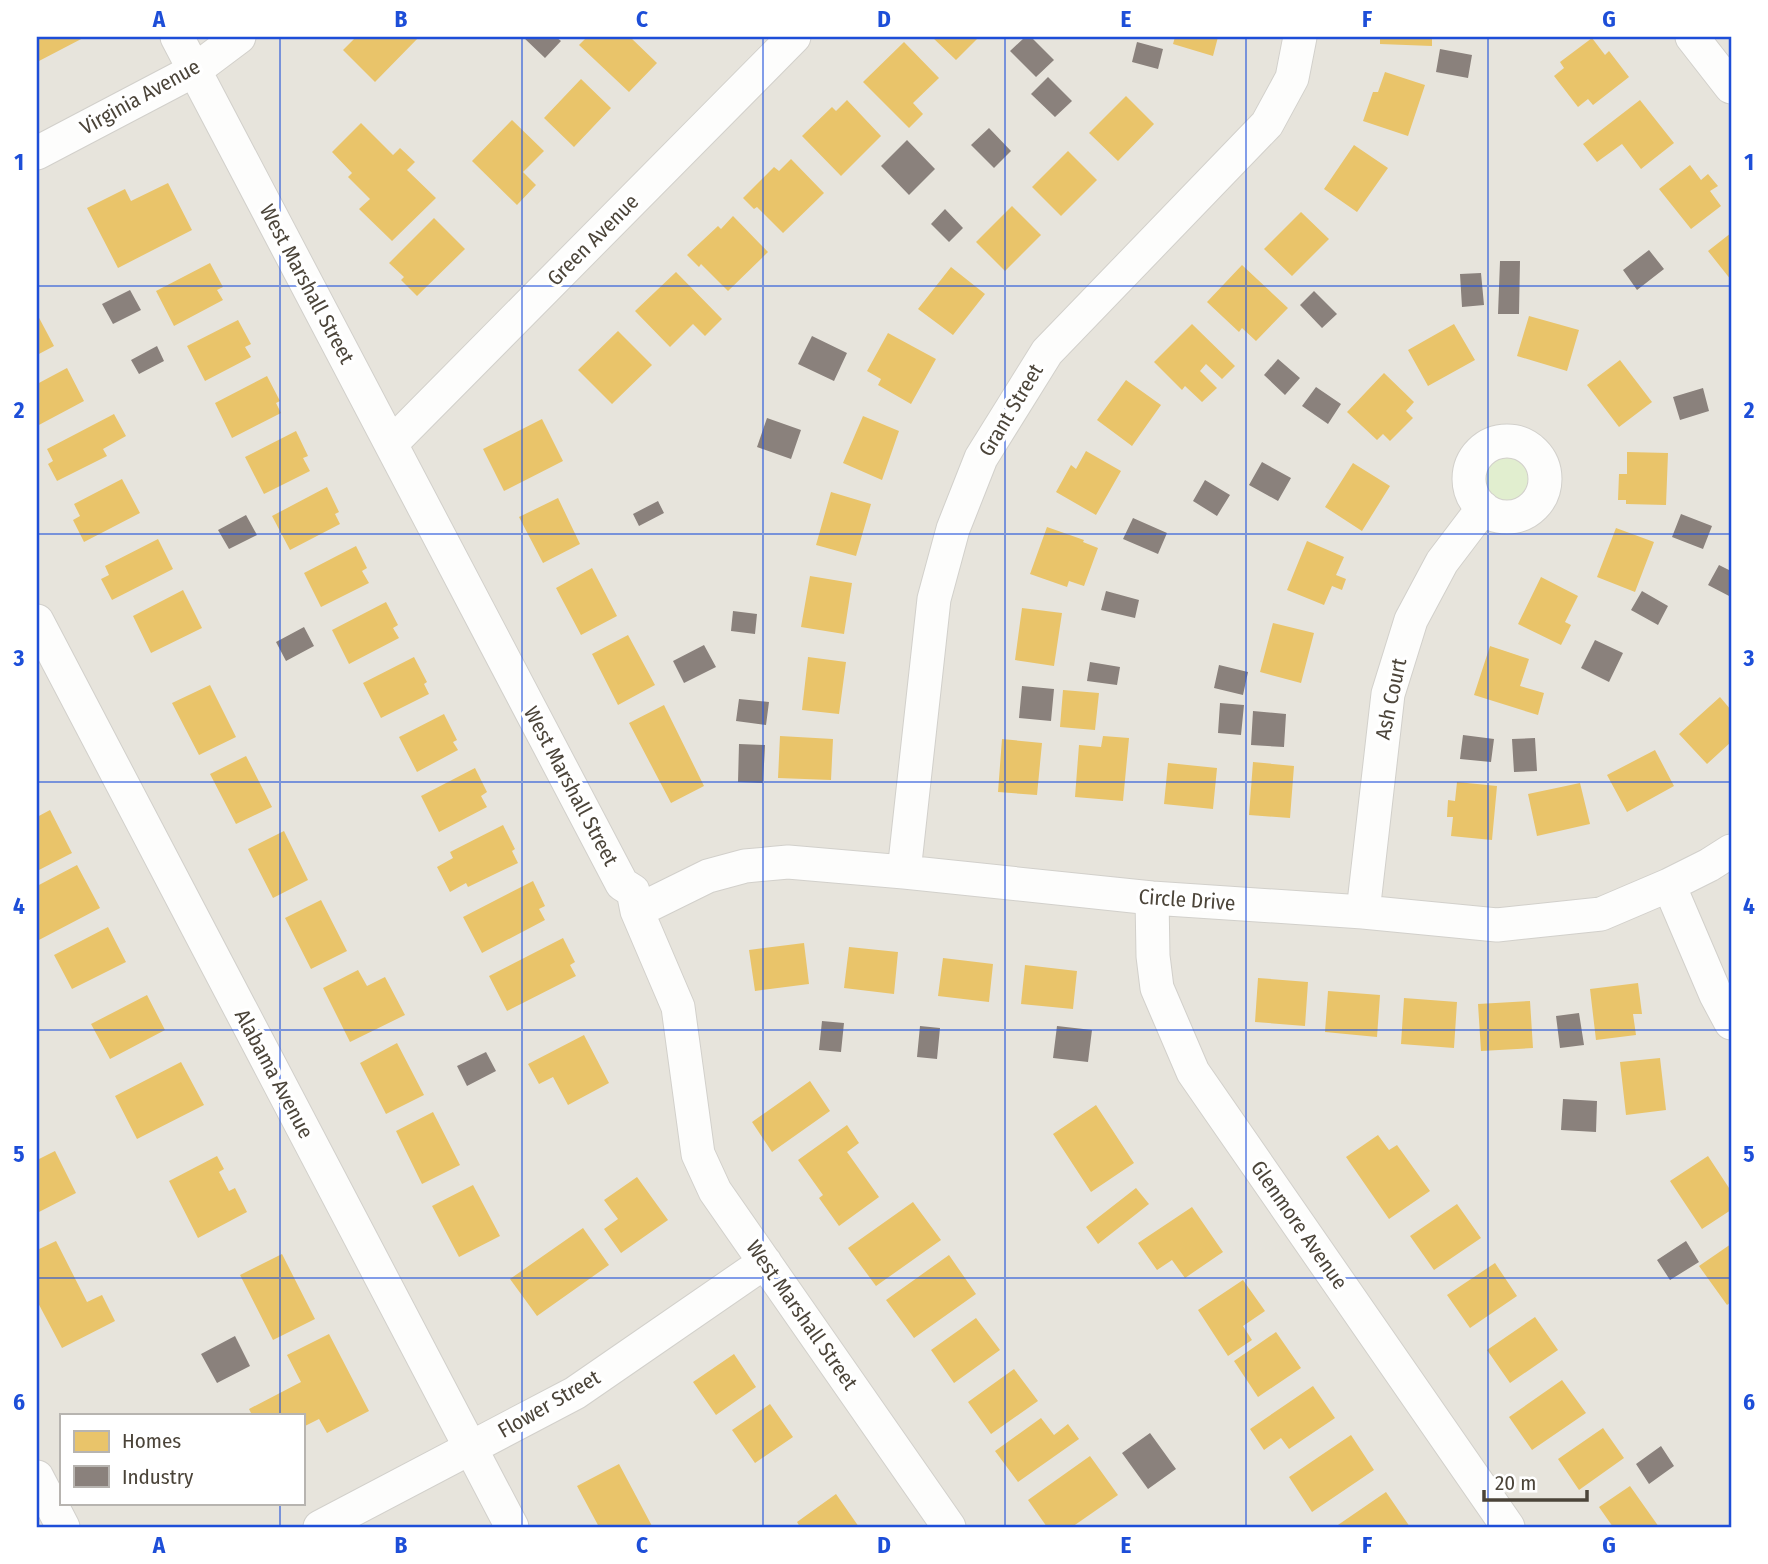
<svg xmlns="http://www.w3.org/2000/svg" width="1768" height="1564" font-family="'Fira Sans Condensed',sans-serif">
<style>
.residential{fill:#e7e4dc;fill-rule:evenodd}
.green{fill:#e1eecf}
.homes{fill:#e9c46a}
.industry{fill:#8a817c}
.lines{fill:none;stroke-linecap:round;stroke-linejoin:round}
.minor-casing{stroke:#d2d0cb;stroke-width:35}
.minor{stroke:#fdfdfc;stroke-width:33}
.grid{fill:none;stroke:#1d4ed8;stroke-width:2;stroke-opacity:0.55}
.labels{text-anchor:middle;stroke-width:7;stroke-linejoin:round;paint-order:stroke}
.street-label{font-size:21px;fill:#4b4439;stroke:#fff}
.neatline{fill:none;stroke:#1d4ed8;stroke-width:2.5}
.grid-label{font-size:23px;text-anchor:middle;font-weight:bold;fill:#1d4ed8}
</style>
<rect width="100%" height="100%" fill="#f4f2ee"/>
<path class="residential" d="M37,37H1731V1527H37ZM61,1415H303V1503H61Z"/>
<path class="green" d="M1477 479a30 30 0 1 1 60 0a30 30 0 1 1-60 0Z"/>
<path class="homes" d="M37,37H85L39,61Z
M356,37H419L375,82L343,50Z
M587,37H630L657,63L629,92L579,45Z
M932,37H979L956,60Z
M1175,37H1218L1213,56L1173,44Z
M1380,37H1432V46L1380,44Z
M1592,38L1605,55L1609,51L1629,77L1593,105L1588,99L1578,107L1554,76L1564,68L1560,62Z
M904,42L939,78L913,103L923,114L909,128L863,82Z
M1385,72L1425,85L1408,136L1363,121L1373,92H1378Z
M581,79L611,108L574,147L544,118Z
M1126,96L1154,124L1118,161L1089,133Z
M847,100L881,136L841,176L802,136L832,107L836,111Z
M1640,100L1674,143L1641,169L1622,144L1597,162L1583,144Z
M512,120L544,151L523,172L536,185L517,205L472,161Z
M361,123L393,155L400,148L415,162L407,170L436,198L392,241L359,209L370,199L348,177L352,173L332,152Z
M1354,145L1388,168L1357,212L1324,189Z
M1068,151L1097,180L1061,216L1032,187Z
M791,159L824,193L783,233L757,207L754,209L743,198L774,167L779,171Z
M1690,165L1701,180L1708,174L1718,186L1710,191L1721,206L1691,229L1659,189Z
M168,183L192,230L118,268L87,208L125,189L131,201Z
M1012,206L1041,235L1005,271L976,242Z
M1301,212L1329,239L1292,276L1264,249Z
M733,216L768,252L728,291L701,264L699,267L687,255L718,226L721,229Z
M434,218L465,249L417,296L401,280L404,277L389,263Z
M1731,233V280L1708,251Z
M210,263L223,287L217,290L223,300L174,326L156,291Z
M1242,265L1288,308L1256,341L1242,328L1239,332L1207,302Z
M951,267L985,294L953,335L918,309Z
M676,272L722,319L705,336L693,324L670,347L635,311Z
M37,314L54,346L37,355Z
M1529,316L1579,330L1567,371L1517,356Z
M238,320L251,344L245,347L251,357L205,381L187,346Z
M1192,324L1235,366L1222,379L1206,364L1200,371L1217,388L1202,402L1185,386L1182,390L1154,362Z
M1454,324L1475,360L1428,386L1408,350Z
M618,331L652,365L612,404L578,370Z
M888,333L936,359L911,404L878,385L881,379L867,371Z
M1620,360L1652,402L1619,427L1587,385Z
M67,368L84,401L37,426V384Z
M1384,373L1414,402L1406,411L1413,418L1390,441L1383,434L1377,440L1347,412Z
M267,376L280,401L276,403L281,413L232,438L215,403Z
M1126,380L1161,405L1132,446L1097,420Z
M114,414L126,436L103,449L107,456L57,481L48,464L53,461L47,449Z
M863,416L899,431L882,480L843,463Z
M542,419L563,461L504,491L483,449Z
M296,431L308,456L303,458L310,471L264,494L245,457Z
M1086,451L1121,471L1096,515L1056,492L1071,465L1076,469Z
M1627,452L1668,453L1666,505L1626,504V500H1618L1619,474H1627Z
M1353,463L1390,486L1362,531L1325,507Z
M122,479L140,513L84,542L73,520L80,516L74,504Z
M327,487L339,512L335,514L340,524L290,550L272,516Z
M831,492L871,504L856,556L816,545Z
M558,498L580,544L543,563L519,517Z
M1047,527L1084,540L1083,542L1098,548L1084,586L1069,581L1067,587L1030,574Z
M1616,528L1654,542L1635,592L1597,577Z
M158,539L173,569L112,600L101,579L109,575L105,566Z
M1307,541L1344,557L1336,575L1346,579L1342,590L1332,586L1324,605L1287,590Z
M356,546L367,568L362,571L369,583L321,607L304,573Z
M592,568L617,616L581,635L556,588Z
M810,576L852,583L844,634L801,627Z
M1541,577L1578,596L1565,622L1571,625L1561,645L1518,624Z
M183,590L202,628L151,653L133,616Z
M386,602L398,625L393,628L399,638L349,664L332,630Z
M1022,608L1062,613L1054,666L1015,660Z
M1273,623L1314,633L1301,683L1260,672Z
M628,635L655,685L618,705L592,654Z
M1490,646L1529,659L1520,686L1544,693L1538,715L1474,695Z
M414,657L427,682L424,684L429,694L381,718L363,683Z
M808,657L846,662L839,714L802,710Z
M210,685L236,737L199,755L172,703Z
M1063,690L1099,693L1095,730L1060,727Z
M1720,697L1731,710V742L1707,764L1679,734Z
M664,705L704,786L671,803L629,723Z
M444,714L457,740L453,742L458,750L417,772L399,737Z
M780,736L833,739L831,780L778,778Z
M1103,736L1129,738L1123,801L1075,797L1079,745L1101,747Z
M1002,739L1042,743L1037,795L998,792Z
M1655,750L1674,786L1627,812L1607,775Z
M246,756L272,807L236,824L210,774Z
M1253,762L1294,766L1290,818L1249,815Z
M1168,763L1217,768L1213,809L1164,804Z
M475,768L487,792L481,796L487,807L439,832L421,796Z
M1457,782L1497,786L1492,840L1451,836L1453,817H1447L1448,800L1455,801Z
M1580,783L1590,824L1537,836L1528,794Z
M50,810L72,853L37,871V817Z
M503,825L515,849L512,851L518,863L468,887L466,883L450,892L437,867L453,858L450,852Z
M284,831L308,880L273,898L248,849Z
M77,865L100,908L37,941V886Z
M533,881L545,906L539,909L545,920L482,953L463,917Z
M321,900L347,951L311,969L285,918Z
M108,927L126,962L72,989L54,955Z
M563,938L575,962L570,965L576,976L507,1011L489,976Z
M804,943L809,984L755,991L749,950Z
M849,947L898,952L894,994L844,988Z
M943,958L993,964L989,1002L938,996Z
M1025,965L1077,971L1073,1009L1021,1004Z
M358,970L367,986L385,977L405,1015L350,1042L323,988Z
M1258,978L1308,982L1305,1026L1255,1022Z
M1638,983L1642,1014H1633L1636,1035L1596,1040L1590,989Z
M1328,991L1380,995L1377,1037L1325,1032Z
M147,995L165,1030L110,1059L91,1024Z
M1404,998L1457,1002L1454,1048L1401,1044Z
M1530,1001L1533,1048L1481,1051L1478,1004Z
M584,1035L609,1083L568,1105L553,1077L539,1084L528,1064Z
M397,1043L424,1095L386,1114L360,1063Z
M1660,1058L1666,1110L1626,1115L1620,1062Z
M181,1062L204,1105L137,1139L115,1096Z
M810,1081L830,1111L772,1152L752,1122Z
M1096,1105L1134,1163L1091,1192L1053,1134Z
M433,1112L460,1165L422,1184L396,1131Z
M847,1125L859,1143L847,1152L879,1197L839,1226L819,1198L823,1195L798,1160Z
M1378,1135L1389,1150L1397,1145L1430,1191L1389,1219L1346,1157Z
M55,1151L76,1193L37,1213V1160Z
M217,1156L224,1169L219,1172L229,1191L235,1188L247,1212L198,1238L169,1181Z
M1708,1156L1731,1191V1210L1702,1229L1670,1181Z
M637,1177L668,1220L621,1253L604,1229L618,1219L604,1200Z
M473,1185L500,1236L459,1257L432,1206Z
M1136,1188L1149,1204L1098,1244L1086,1227Z
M913,1202L941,1240L876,1286L848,1248Z
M1457,1204L1481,1238L1434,1270L1410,1236Z
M1192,1207L1223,1252L1185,1278L1172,1260L1157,1270L1138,1243Z
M583,1228L609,1265L537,1316L510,1279Z
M56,1241L87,1302L102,1295L115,1321L62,1348L37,1301V1250Z
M1731,1244V1302L1727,1305L1699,1266Z
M282,1254L315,1319L273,1340L240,1275Z
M949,1255L976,1294L914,1338L886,1300Z
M1495,1263L1517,1296L1470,1328L1447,1295Z
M1243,1280L1265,1311L1243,1326L1252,1340L1228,1356L1198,1310Z
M1535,1317L1558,1350L1510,1383L1487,1350Z
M976,1318L1000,1350L954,1383L931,1350Z
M1276,1332L1301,1368L1258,1397L1234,1361Z
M329,1334L369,1411L327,1433L319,1419L303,1427V1415H252L249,1409L301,1382L287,1355Z
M734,1354L756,1387L716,1415L693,1382Z
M1014,1369L1038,1401L991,1434L968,1402Z
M1562,1380L1586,1413L1532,1450L1509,1417Z
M1313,1386L1335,1418L1289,1449L1281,1438L1264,1450L1250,1429Z
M770,1404L793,1437L755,1463L732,1430Z
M1041,1418L1054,1435L1068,1424L1079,1439L1018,1482L995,1451Z
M1603,1428L1624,1458L1579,1490L1558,1459Z
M1351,1435L1374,1470L1312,1512L1289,1477Z
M1090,1456L1118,1495L1072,1527H1047L1028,1500Z
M619,1464L652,1526L650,1527H599L577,1486Z
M1630,1486L1659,1527H1613L1599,1507Z
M1386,1492L1410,1527H1335Z
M836,1494L859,1527H800L797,1522Z"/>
<path class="industry" d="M523,37H556L561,41L545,58Z
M1025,37H1031L1054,60L1036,77L1010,51Z
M1137,42L1163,49L1158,69L1132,62Z
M1440,49L1472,55L1468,78L1436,72Z
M1048,77L1072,101L1055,117L1031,94Z
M989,128L1011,151L994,168L971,145Z
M907,140L935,169L909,195L881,166Z
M945,209L963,228L949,242L931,224Z
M1649,250L1664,269L1637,290L1623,270Z
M1500,261H1520L1519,314H1498Z
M1481,273L1484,305L1462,307L1460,274Z
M130,290L141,310L113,324L102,304Z
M1314,291L1337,314L1322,328L1300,305Z
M812,336L847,353L834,381L798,364Z
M157,346L164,361L139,374L131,360Z
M1278,359L1300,378L1285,395L1264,375Z
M1316,387L1341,404L1328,424L1302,406Z
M1703,388L1709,411L1680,420L1673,397Z
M767,418L801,430L791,459L757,447Z
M1262,462L1291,478L1278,501L1249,485Z
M1205,480L1230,495L1217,516L1193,501Z
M658,501L664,513L639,526L633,514Z
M1681,514L1712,526L1703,549L1672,537Z
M246,515L257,535L229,549L218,530Z
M1133,518L1167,533L1158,554L1123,539Z
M1719,565L1731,571V597L1708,585Z
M1106,591L1139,600L1135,618L1101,610Z
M1642,591L1668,606L1658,625L1631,610Z
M733,611L757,614L755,634L731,631Z
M304,627L314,646L286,661L276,642Z
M1595,640L1623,653L1609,682L1581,668Z
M704,645L716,667L684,683L673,661Z
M1090,662L1120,667L1117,685L1087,681Z
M1219,665L1248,672L1243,695L1214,688Z
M1022,686L1054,689L1051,721L1019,718Z
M739,699L769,702L766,725L736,721Z
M1220,703L1244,705L1241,735L1218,733Z
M1253,711L1286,714L1284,747L1251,745Z
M1463,735L1494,739L1491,762L1460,759Z
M1535,738L1537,771L1514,772L1512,739Z
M739,744L765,745L763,783L738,782Z
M1579,1013L1584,1045L1560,1048L1556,1016Z
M822,1021L844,1023L841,1052L819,1050Z
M920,1026L940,1028L937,1059L917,1057Z
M1057,1026L1092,1030L1088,1062L1053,1058Z
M486,1052L496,1071L467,1086L457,1066Z
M1563,1099L1597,1101L1596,1132L1561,1130Z
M1686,1241L1699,1262L1670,1280L1657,1260Z
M235,1336L250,1366L217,1383L201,1354Z
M1150,1433L1176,1469L1148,1489L1122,1453Z
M1661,1446L1674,1466L1649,1484L1636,1464Z"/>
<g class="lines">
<defs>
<path id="minor" d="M177,37L622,884L633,891L637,911L678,1007L698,1154L715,1191L949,1527
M1692,37L1731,87
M37,153L195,70L239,37
M1469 479a38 38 0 1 1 76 0a38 38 0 1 1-76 0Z
M391,444L794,37
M37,621L512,1527
M904,872L934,599L953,529L981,458L1047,352L1267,124L1292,78L1300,37
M1669,885L1716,995L1731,1023
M1152,898L1153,956L1157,988L1193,1072L1508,1527
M637,911L708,876L745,866L788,862L904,872L1152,898L1363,912L1497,925L1601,914L1669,885L1709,865L1731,851
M1363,912L1388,694L1411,620L1442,562L1483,508
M37,1477L63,1527
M320,1527L575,1393L765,1262"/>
</defs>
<use href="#minor" class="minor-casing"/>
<use href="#minor" class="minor"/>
</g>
<path class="grid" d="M280,37V1415M522,37V1527M763,37V1527M1005,37V1527M1246,37V1527M1488,37V1527M37,286H1731M37,534H1731M37,782H1731M37,1030H1731M37,1278H1731M280,1503V1527"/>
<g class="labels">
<g class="street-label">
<text transform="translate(140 97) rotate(-29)" y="7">Virginia Avenue</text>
<text transform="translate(593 240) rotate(-45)" y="7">Green Avenue</text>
<text transform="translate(307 284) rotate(62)" y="7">West Marshall Street</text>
<text transform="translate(1011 410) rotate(-59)" y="7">Grant Street</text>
<text transform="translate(1391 699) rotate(-78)" y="7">Ash Court</text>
<text transform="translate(571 786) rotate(62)" y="7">West Marshall Street</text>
<text transform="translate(1187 900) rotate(4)" y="7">Circle Drive</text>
<text transform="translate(274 1074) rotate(62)" y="7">Alabama Avenue</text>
<text transform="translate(1299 1225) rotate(55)" y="7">Glenmore Avenue</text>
<text transform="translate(802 1315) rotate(55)" y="7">West Marshall Street</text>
<text transform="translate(549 1404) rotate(-30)" y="7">Flower Street</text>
</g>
</g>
<rect width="1768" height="1564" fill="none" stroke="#ffffff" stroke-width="77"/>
<rect x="60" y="1414" width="245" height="91" fill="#ffffff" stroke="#b7b4b0" stroke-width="2"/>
<rect x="74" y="1431" width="35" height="21" fill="#e9c46a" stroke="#b7b4b0" stroke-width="2"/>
<text x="122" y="1448" font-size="21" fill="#4b4439">Homes</text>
<rect x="74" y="1466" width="35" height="21" fill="#8a817c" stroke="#b7b4b0" stroke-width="2"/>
<text x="122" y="1484" font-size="21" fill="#4b4439">Industry</text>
<path d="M1484 1490v10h103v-10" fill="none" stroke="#4b4439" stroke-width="3.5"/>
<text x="1495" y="1490" font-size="21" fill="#4b4439" stroke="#ffffff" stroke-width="5" paint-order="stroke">20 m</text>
<rect x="38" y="38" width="1692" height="1488" class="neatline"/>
<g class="grid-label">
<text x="159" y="27">A</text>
<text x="401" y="27">B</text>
<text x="642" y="27">C</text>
<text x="884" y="27">D</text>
<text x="1126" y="27">E</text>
<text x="1367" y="27">F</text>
<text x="1609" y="27">G</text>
<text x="19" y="170">1</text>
<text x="1749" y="170">1</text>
<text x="19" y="418">2</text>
<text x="1749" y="418">2</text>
<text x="19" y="666">3</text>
<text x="1749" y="666">3</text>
<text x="19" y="914">4</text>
<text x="1749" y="914">4</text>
<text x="19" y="1162">5</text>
<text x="1749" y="1162">5</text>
<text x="19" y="1410">6</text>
<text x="1749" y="1410">6</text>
<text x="159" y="1553">A</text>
<text x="401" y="1553">B</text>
<text x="642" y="1553">C</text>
<text x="884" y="1553">D</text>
<text x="1126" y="1553">E</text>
<text x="1367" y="1553">F</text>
<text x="1609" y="1553">G</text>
</g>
</svg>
